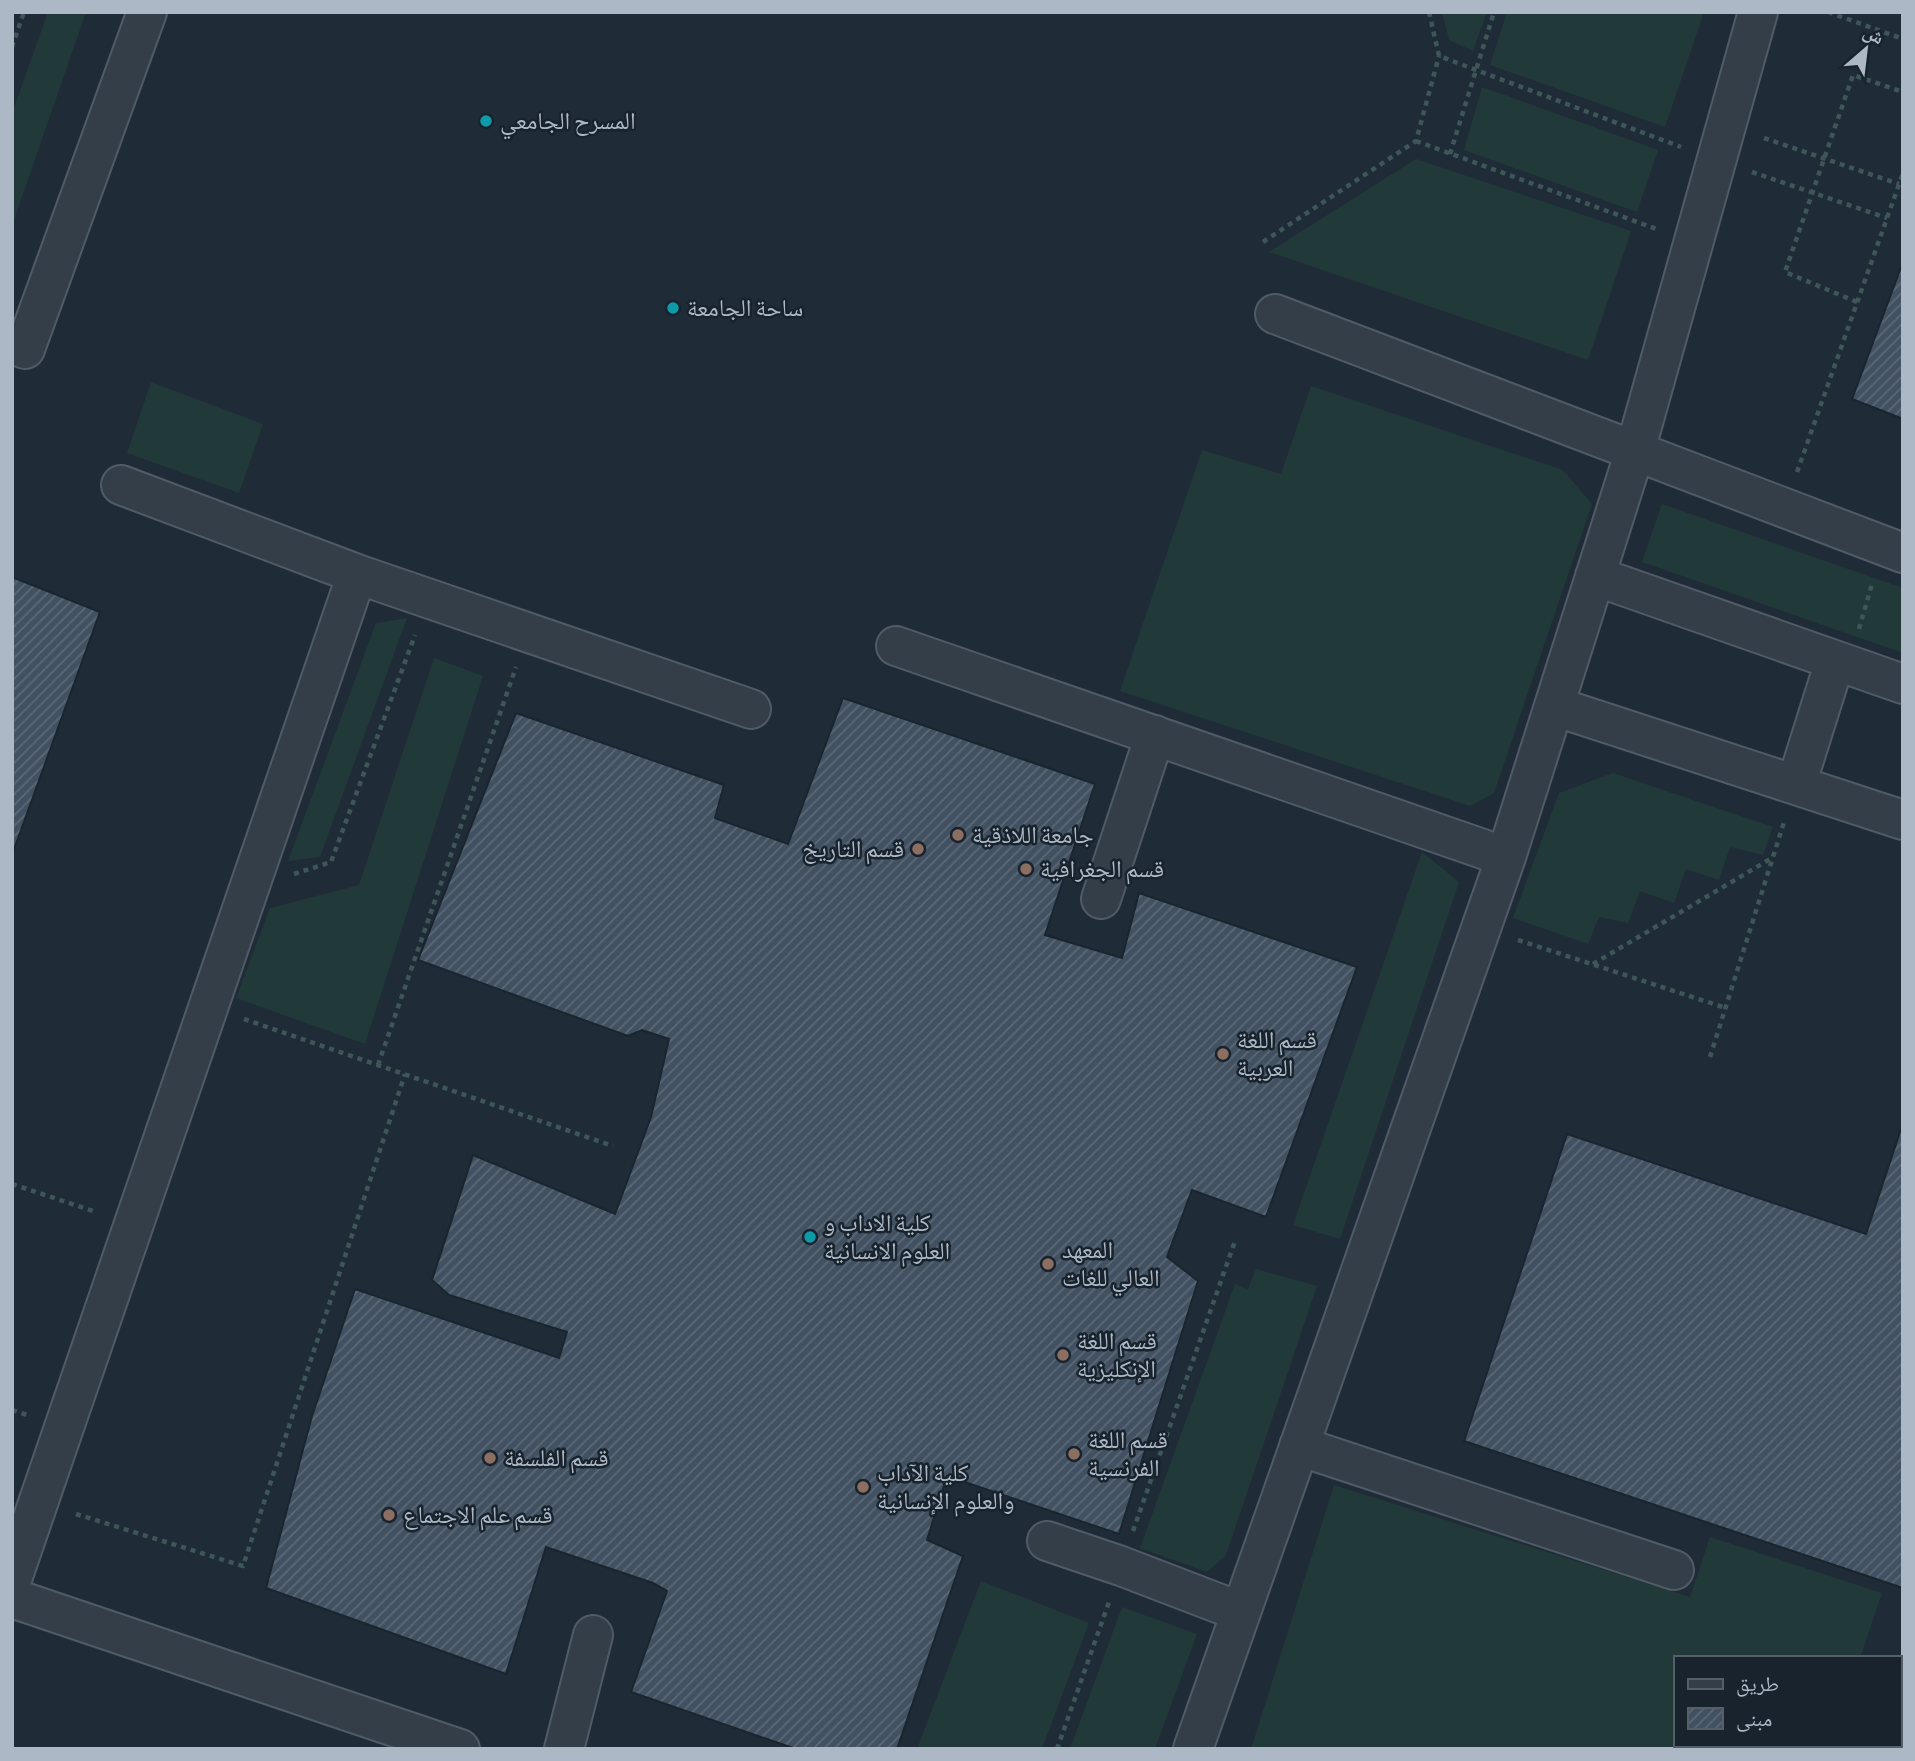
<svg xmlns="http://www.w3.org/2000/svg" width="1915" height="1761" font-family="'Sofia Sans Condensed','Noto Naskh Arabic',sans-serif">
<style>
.grass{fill:#213939}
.building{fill:url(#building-hatch);stroke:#1a252f;stroke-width:2}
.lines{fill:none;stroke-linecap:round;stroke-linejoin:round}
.minor-casing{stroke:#505b67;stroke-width:42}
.path{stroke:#3e5657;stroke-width:4.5;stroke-dasharray:5 5;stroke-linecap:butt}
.minor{stroke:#333e49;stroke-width:38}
.culture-dot{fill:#0f9aa8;stroke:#18232d;stroke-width:2.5}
.education-dot{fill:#8d6e63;stroke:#18232d;stroke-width:2.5}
.labels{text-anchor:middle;stroke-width:5;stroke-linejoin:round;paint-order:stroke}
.poi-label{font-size:24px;fill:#adb8c6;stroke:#18232d;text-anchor:start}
</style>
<defs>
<pattern id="building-hatch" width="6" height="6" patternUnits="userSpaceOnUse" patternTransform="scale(1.75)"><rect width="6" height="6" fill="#425161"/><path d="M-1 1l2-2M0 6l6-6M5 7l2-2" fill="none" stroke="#5b6876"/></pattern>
</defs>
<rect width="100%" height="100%" fill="#1f2c38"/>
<path class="grass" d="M48,12H86L12,226V113Z
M1442,12H1487L1473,51L1449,40Z
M1507,12H1704L1665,127L1490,65Z
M1482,87L1658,150L1637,212L1464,150Z
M1416,159L1631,231L1588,360L1269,252Z
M151,382L263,424L239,493L127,453Z
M1311,386L1563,470L1592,504L1494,793L1470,806L1120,691L1202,450L1281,474Z
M1662,504L1903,588V653L1642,562Z
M407,618L320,857L288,861L376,623Z
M434,658L483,676L365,1044L236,998L270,908L359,885Z
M1613,773L1773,827L1763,855L1730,847L1719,880L1686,869L1674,903L1640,891L1628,923L1599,917L1588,944L1513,918L1559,793Z
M1422,852L1459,882L1340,1239L1293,1225Z
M1256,1269L1317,1286L1226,1555L1207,1572L1140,1548L1235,1284L1248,1289Z
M1334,1485L1690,1597L1710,1537L1882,1593L1860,1658H1675V1745H1829L1828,1749H1251Z
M981,1581L1089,1623L1042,1749H917Z
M1122,1607L1197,1634L1155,1749H1070Z"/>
<path class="building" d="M1903,262V419L1852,399Z
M12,577L100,612L12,855Z
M843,698L1095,784L1045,935L1122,958L1139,893L1357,967L1266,1217L1192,1190L1167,1257L1198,1281L1119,1534L947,1476L927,1540L963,1556L897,1749H796L631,1692L667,1591L653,1583L546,1547L506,1674L266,1588L312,1416L355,1289L559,1358L567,1332L449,1295L432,1280L473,1155L615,1214L651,1117L669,1039L642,1030L628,1036L418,960L516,713L724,785L715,818L788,844Z
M1903,1123V1588L1464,1441L1567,1134L1866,1234Z"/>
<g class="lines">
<defs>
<path id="minor" d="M1275,314L1903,553
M12,344L25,349L147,12
M121,485L357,574
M1595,576L1903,684
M896,646L1506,857
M1554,706L1903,820
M1796,785L1835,661
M1101,899L1155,735
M1299,1446L1674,1570
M1047,1541L1121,1566L1241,1612
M12,1579L357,574L751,709
M12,1598L460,1749
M564,1749L593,1635
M1193,1749L1506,857L1635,451L1758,12"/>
</defs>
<use href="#minor" class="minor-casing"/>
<path class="path" d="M1429,12L1439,56L1681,147
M1828,12L1903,39
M12,47L24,12
M1764,138L1899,184
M1416,141L1659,230
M1450,154L1494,12
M1752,172L1887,218
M1263,242L1416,141L1439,56
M1857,302L1785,272L1853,75L1903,92
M1797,472L1903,173
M1859,629L1872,584
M294,874L331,862L415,635
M1518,940L1726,1008
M1593,964L1772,858
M244,1019L613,1146
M1710,1057L1784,822
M378,1065L516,667
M12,1184L96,1212
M12,1410L27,1415
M76,1514L243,1566L405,1074
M1133,1531L1235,1241
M1057,1749L1109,1602"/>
<use href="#minor" class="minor"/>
</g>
<g class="culture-dot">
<circle cx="486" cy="121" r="7"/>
<circle cx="673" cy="308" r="7"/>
<circle cx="810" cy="1237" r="7"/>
</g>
<g class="education-dot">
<circle cx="958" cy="835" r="7"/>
<circle cx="918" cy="849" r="7"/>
<circle cx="1026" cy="869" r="7"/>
<circle cx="1223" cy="1054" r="7"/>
<circle cx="1048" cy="1264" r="7"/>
<circle cx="1063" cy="1355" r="7"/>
<circle cx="1074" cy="1454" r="7"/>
<circle cx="490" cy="1458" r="7"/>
<circle cx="863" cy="1487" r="7"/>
<circle cx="389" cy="1515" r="7"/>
</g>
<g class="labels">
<g class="poi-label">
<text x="500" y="129">المسرح الجامعي</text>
<text x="687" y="316">ساحة الجامعة</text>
<text x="972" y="843">جامعة اللاذقية</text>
<text x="904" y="857" text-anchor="end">قسم التاريخ</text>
<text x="1040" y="877">قسم الجغرافية</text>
<text x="1237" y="1048">قسم اللغة<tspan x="1237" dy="28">العربية</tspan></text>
<text x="824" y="1231">كلية الاداب و<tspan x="824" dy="28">العلوم الانسانية</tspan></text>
<text x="1062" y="1258">المعهد<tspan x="1062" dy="28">العالي للغات</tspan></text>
<text x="1077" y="1349">قسم اللغة<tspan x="1077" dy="28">الإنكليزية</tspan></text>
<text x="1088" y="1448">قسم اللغة<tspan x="1088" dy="28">الفرنسية</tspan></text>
<text x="504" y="1466">قسم الفلسفة</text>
<text x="877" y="1481">كلية الآداب<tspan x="877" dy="28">والعلوم الإنسانية</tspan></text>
<text x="403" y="1523">قسم علم الاجتماع</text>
</g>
</g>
<rect width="1915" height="1761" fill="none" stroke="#adb8c6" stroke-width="28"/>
<rect x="1674" y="1656" width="228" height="91" fill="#18232d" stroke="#545f6a" stroke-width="2"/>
<rect x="1688" y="1679" width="35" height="10" fill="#333e49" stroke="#545f6a" stroke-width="2"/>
<text x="1736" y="1691" font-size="21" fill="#adb8c6">طريق</text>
<rect x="1688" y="1708" width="35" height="21" fill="url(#building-hatch)" stroke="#545f6a" stroke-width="2"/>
<text x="1736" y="1726" font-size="21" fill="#adb8c6">مبنى</text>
<g transform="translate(1866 49) rotate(28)" stroke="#18232d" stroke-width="5" paint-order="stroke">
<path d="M0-5L12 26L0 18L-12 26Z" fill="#adb8c6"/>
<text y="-10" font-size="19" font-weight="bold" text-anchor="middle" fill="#adb8c6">ش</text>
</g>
</svg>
